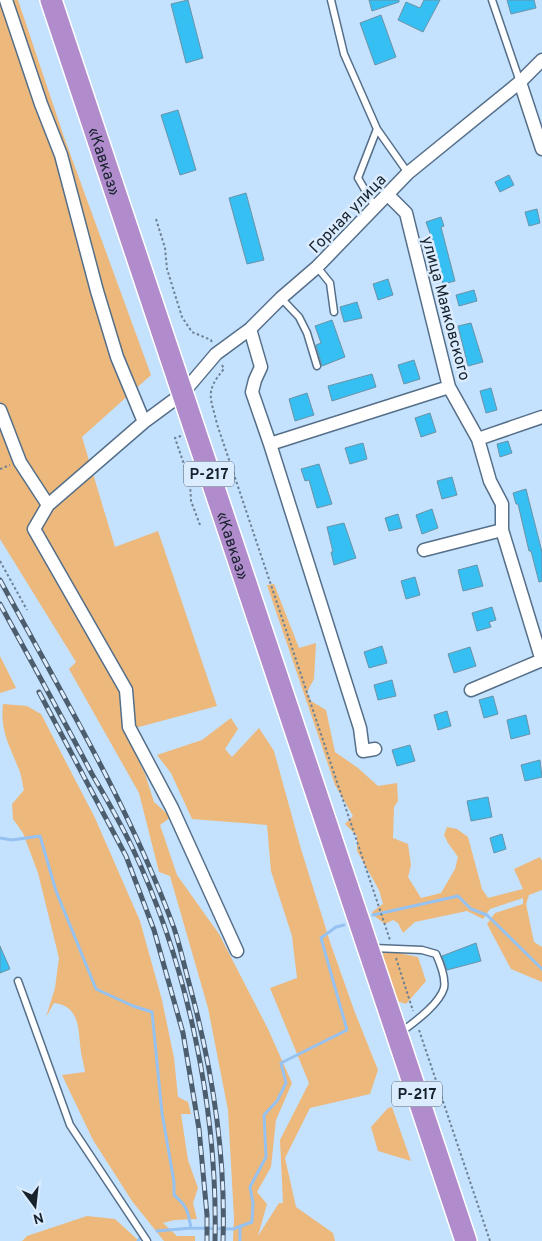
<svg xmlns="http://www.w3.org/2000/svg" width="542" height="1241" font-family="Overpass,sans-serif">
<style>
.green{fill:#edb87b}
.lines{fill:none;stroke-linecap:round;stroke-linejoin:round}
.stream{stroke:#95c2f0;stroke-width:3}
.building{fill:#35bff3;stroke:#6c93a6}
.service-casing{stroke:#556f89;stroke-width:9}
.minor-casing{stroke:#556f89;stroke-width:15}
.trunk-casing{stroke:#fff;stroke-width:24}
.path{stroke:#6d8194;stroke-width:2;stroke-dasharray:2.5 2.5;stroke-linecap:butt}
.service{stroke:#fff;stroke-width:6}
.minor{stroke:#fff;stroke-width:12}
.trunk{stroke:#b08ccc;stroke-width:21}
.rail-casing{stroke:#4c5d6d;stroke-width:5}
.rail{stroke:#dbecfe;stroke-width:3;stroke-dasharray:9;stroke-linecap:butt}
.labels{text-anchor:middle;stroke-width:5;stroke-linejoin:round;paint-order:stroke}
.shield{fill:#dbecfe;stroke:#525f6c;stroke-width:1}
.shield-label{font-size:15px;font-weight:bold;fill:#17222d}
.street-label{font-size:16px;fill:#17222d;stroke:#dbecfe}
</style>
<rect width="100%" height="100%" fill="#c4e1fe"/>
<path class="green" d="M0,0H18L64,137L151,375L82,437L115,547L158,531L217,706L124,731L145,774L154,802L171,817L160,825L177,875L219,934L268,1029L292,1083L276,1120L271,1167L257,1192L267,1204L258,1236L279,1203H283L280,1140L309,1083L270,988L297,978L292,936L271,871L267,825L192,819L171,773L157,755L202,740L231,718L238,729L225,749L232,757L259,728L274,751L301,849L331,945L354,1010L378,1070L370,1094L310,1108L285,1158L296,1207L333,1233L335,1241H233L234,1218L228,1110L208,1008L170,876L159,872L139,793L69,669L76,662L0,539Z
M274,584L299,648L316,643L314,679L307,692L311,701L326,710L335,752L358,768L378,786L397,783L398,801L394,807L393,838L408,844L411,865L408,877L421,898L441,893L455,869L458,857L448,843L444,835L447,827L457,829L468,837L482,889L488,898L523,889L514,869L540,857L542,861V890L529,895L526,904L534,942L542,947V982L511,969L487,924L495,913L523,904V898L490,909L483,919L467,911L415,922L403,933L398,923L393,920L385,924L373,915L372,912L383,904L379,890L357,851V836L345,824L353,816L335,785L267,585Z
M0,656L16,688L0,693Z
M3,704L27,706L41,714L95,818L140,921L162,1000L174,1058L178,1097L188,1102L191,1114H181L188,1160L198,1188L193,1203L197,1219L174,1220L163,1223L177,1236H195V1241H164L132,1201L93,1140L62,1075L85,1072C84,1065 82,1059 81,1052C78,1031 81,1006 54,1003L46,1017L55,988L59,958L38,873L23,833L13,819L12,804L24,790C22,782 21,773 18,767C9,745 0,730 3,704Z
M385,950L418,957L426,981L406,1004L397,1001L381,958Z
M392,1107L411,1161L378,1151L371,1127L388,1108Z
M87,1216L115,1219L139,1241H22L27,1236Z"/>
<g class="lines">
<path class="stream" d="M0,838L12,840L40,836L56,891L96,989L133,1006L152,1012L162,1113L174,1182V1195C187,1206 188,1211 191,1228
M373,915L458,896L471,909L487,915L542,969
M240,1226V1241
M157,1231L191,1228L233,1229L252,1222L253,1203L250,1187L266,1157L264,1115L277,1101L286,1083L281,1063L347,1030L321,938L336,927L344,925
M138,1241L140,1238"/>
</g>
<path class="building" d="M188,0L203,58L186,63L171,4Z
M369,0H399V2L372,11Z
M424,0H440L423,32L398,20L406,2L420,8Z
M507,0H534L536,8L511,14Z
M381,15L396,57L375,65L360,23Z
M178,110L196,170L180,175L161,115Z
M509,175L514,185L500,192L495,182Z
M246,193L264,260L247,264L229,198Z
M537,209L540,223L529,226L525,212Z
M441,217L444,226L441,227L455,281L443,284L432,245L434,244L426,222Z
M388,279L393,295L378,300L373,284Z
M474,290L477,301L459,306L456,295Z
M357,302L362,318L344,322L340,307Z
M332,320L345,357L322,366L316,345L321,343L315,326Z
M471,323L483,362L468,366L458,326Z
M414,360L420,379L404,384L398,365Z
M372,374L376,387L332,401L328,386Z
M491,388L497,410L486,413L480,391Z
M307,393L314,415L295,421L289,399Z
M430,413L436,432L421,437L415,418Z
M508,441L512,453L500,457L497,444Z
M363,443L367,459L350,464L345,448Z
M319,464L332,504L317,508L309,480L305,481L301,469Z
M452,477L457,495L442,499L437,481Z
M526,489L542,552V581L539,582L531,551H529L518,504H516L513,493Z
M432,509L438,528L422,534L416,515Z
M398,514L402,528L389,531L385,518Z
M344,523L356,558L334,565L331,552H333L327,527Z
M477,565L483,586L463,591L458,570Z
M415,577L420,595L406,599L401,581Z
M492,607L496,620L489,622L491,627L477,631L472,613Z
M382,646L387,663L369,668L364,652Z
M470,647L476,666L454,673L448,654Z
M392,680L396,696L378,700L374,685Z
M493,696L498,714L484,718L479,700Z
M447,711L451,726L438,730L434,715Z
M526,715L530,734L511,739L507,720Z
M410,745L415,761L397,766L392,750Z
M540,760L542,777L525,781L521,765Z
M488,797L492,817L471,821L467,801Z
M502,834L506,849L494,853L490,838Z
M476,943L481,961L447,970L442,956Z
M0,946L10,969L0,973Z"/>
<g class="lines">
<defs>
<path id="service" d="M331,0L344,54L377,129L408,173
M492,0L520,82
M375,207L358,178L377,129
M317,267L330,283L334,312
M281,298L299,317L307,333L317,366
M373,948L422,950L436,954C440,963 446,978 444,988C439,1005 413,1023 400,1033
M18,981L70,1125L147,1241"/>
<path id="minor" d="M6,0L41,104L61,155L97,291L117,357L144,422
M520,82L542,149
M388,195L406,213L449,387L478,439L490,481L502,504V530L542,661
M250,329L261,367L255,380L252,392L270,444L360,728L363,751L375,749
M0,410L20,462L48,505
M478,439L542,417
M270,444L449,387
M424,550L502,530
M471,690L542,660
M237,951L172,808L129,727L126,690L34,529L48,505L144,422L182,394L216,354L250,329L281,298L317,267L408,173L520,82L542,60"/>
<g id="trunk">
<path id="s1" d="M51,0L466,1241"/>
</g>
</defs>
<use href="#service" class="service-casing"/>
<use href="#minor" class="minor-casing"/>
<use href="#trunk" class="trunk-casing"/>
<path class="path" d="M156,219L165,248L167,269L182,317L192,332L211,340L212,343
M222,365L224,369C204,392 211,398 217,424L390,940
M181,436L175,438L190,482L191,501L200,525
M0,469L10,465
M0,561L27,610
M396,958L413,1011
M419,1030L490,1241"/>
<use href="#service" class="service"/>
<use href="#minor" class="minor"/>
<use href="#trunk" class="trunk"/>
<defs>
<path id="rail" d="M0,580C62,694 129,806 174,928C180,946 184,965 189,983C212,1067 226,1154 223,1241
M0,604C31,661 62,717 92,774C106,798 120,822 132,847C188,965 218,1111 215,1241
M39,692L126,856L154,930L183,1033L199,1129L207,1215V1241"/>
</defs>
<use href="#rail" class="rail-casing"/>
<use href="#rail" class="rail"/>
</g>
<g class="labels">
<g class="shield">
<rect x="184" y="461.5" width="50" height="25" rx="4"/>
<rect x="392" y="1081.5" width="50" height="25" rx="4"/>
</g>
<g class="shield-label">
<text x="209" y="479">Р-217</text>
<text x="417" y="1099">Р-217</text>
</g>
<g class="street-label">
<text dy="6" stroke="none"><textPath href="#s1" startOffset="170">«Кавказ»</textPath></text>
<text transform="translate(347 213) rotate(-46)" y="6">Горная улица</text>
<text transform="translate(447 308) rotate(75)" y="6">улица Маяковского</text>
<text dy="6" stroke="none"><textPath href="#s1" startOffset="575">«Кавказ»</textPath></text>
</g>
</g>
<g transform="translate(35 1206) rotate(165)" stroke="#dbecfe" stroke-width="4" paint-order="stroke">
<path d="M0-4L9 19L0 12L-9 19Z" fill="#17222d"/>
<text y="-8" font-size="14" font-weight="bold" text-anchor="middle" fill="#17222d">N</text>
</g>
</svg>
